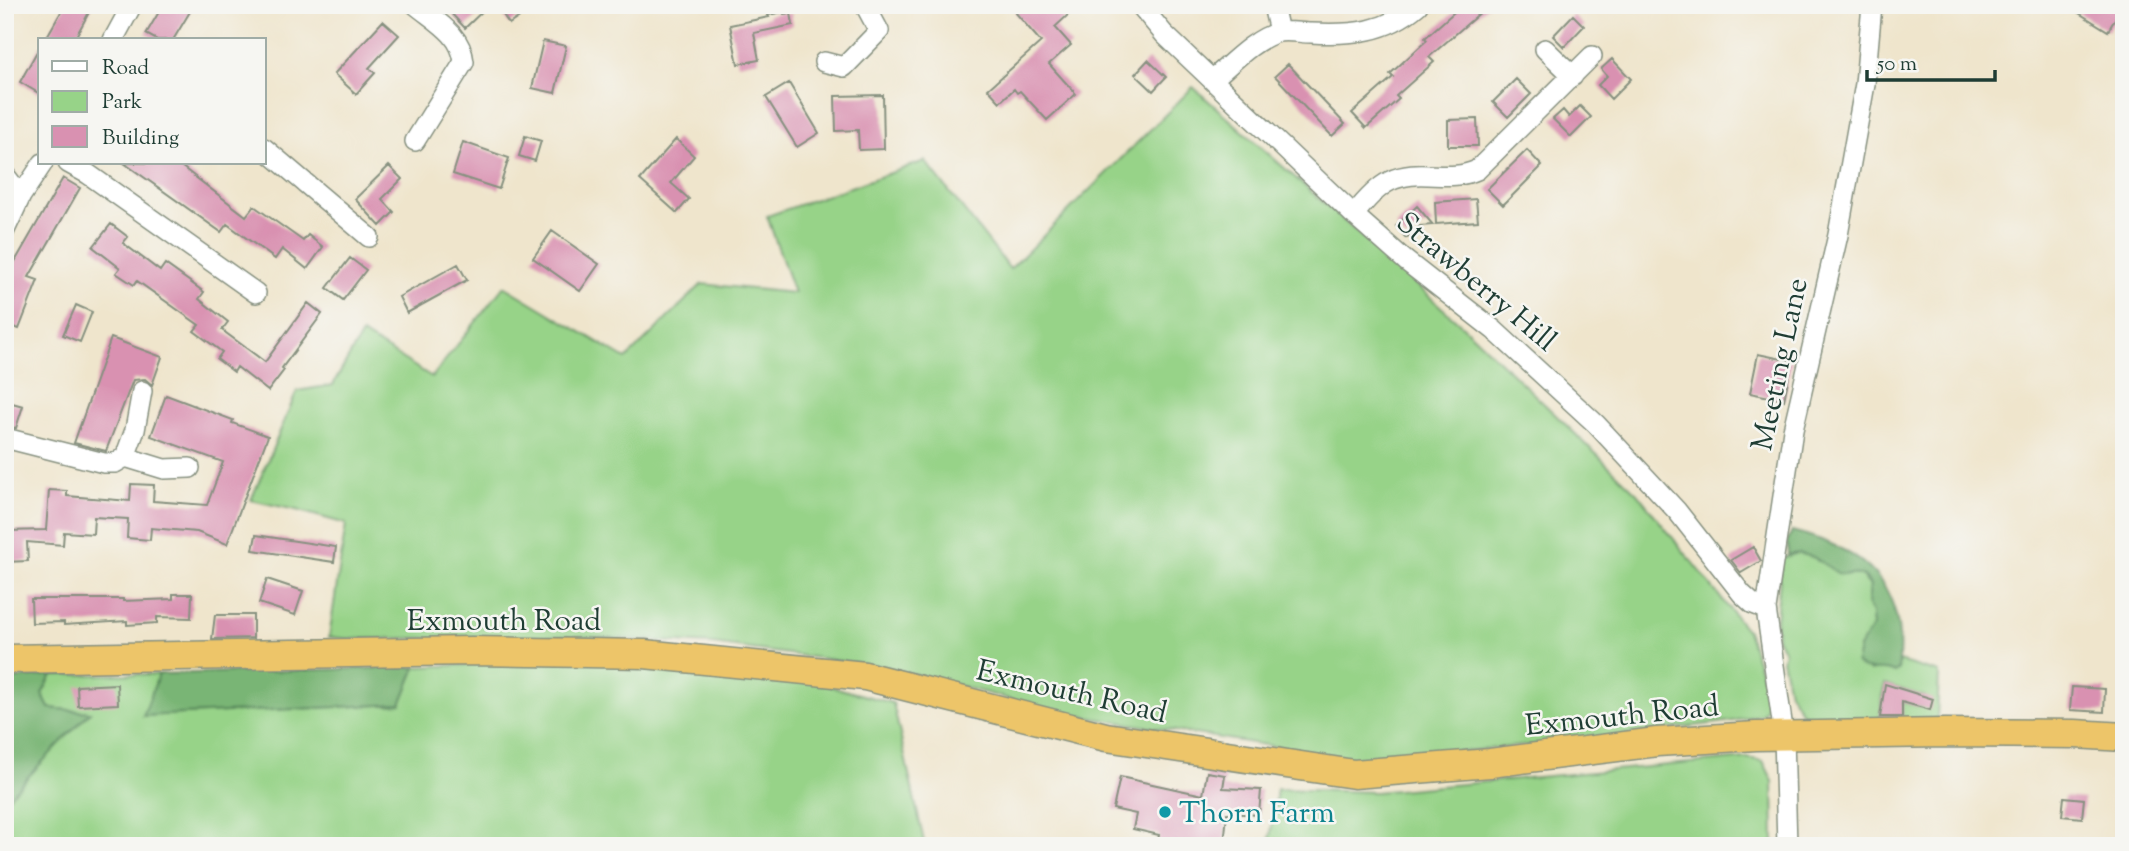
<svg xmlns="http://www.w3.org/2000/svg" width="2129" height="851" font-family="'Sorts Mill Goudy',serif">
<style>
.green{fill:#97d388;stroke:#5b885e;stroke-width:2}
.forest{fill:#79b574;stroke:#4c7954;stroke-width:2}
.lines{fill:none;stroke-linecap:round;stroke-linejoin:round}
.stream{stroke:#6ba4da;stroke-width:5}
.building{fill:#d991b1}
.minor-casing{stroke:#879180;stroke-width:22}
.highway-casing{stroke:#879180;stroke-width:31}
.minor{stroke:#fff;stroke-width:19}
.highway{stroke:#edc569;stroke-width:28}
.culture-dot{fill:#0f9aa8;stroke:#f6f6f2;stroke-width:2.5}
.labels{text-anchor:middle;stroke-width:5;stroke-linejoin:round;paint-order:stroke}
.street-label{font-size:30px;fill:#1f3d34;stroke:#f6f6f2}
.culture-label{font-size:30px;fill:#0d838f;stroke:#f6f6f2;text-anchor:start}
</style>
<rect width="100%" height="100%" fill="#f6f6f2"/>
<filter id="ink" filterUnits="userSpaceOnUse"><feTurbulence type="fractalNoise" baseFrequency=".0143" numOctaves="2"/><feDisplacementMap in="SourceGraphic" scale="14" xChannelSelector="R" yChannelSelector="G"/><feConvolveMatrix kernelMatrix="1 2 1 2 8 2 1 2 1" color-interpolation-filters="sRGB"/></filter>
<filter id="wash" filterUnits="userSpaceOnUse"><feTurbulence type="fractalNoise" baseFrequency=".00686" numOctaves="4" result="noise"/><feDisplacementMap in="SourceGraphic" scale="28" xChannelSelector="R" yChannelSelector="G"/><feGaussianBlur stdDeviation="1.57" result="paint"/><feColorMatrix in="noise" values="0 0 0 0 0 0 0 0 0 0 0 0 0 0 0 0 0 1.4 0 .05"/><feComposite in="paint" operator="in"/></filter>
<g filter="url(#wash)">
<rect width="100%" height="100%" fill="#efe5cc"/>
<path class="green" d="M1193,87L1466,329L1637,493L1747,631L1762,676L1768,704L1763,714L1733,721L1578,741L1362,760L1067,714L887,667L712,644L571,636L351,639L329,637L346,524L296,510L251,500L297,391L333,385L362,334L432,377L504,286L626,359L702,284L794,293L767,216L925,161L1010,269Z
M1798,553L1813,557L1846,575H1861L1870,586L1868,605L1872,613L1873,626L1859,648L1858,657L1870,671L1883,668L1898,670L1899,661L1939,673L1937,720L1902,719V702L1921,707L1926,697L1885,684L1882,695L1880,719L1814,718L1802,713L1789,692L1782,659L1784,652L1777,638L1776,620L1782,558Z
M582,660L814,682L893,703L925,846H5V798L89,712L49,708L42,694L52,675L159,674L143,716L401,704L416,667Z
M1746,758L1763,761L1773,781L1774,846H1269L1277,789L1375,792Z"/>
<path class="forest" d="M1792,531C1868,550 1908,588 1898,670L1895,673C1880,665 1868,676 1856,663L1859,648L1873,626L1872,613L1868,605L1870,586L1867,580L1861,575L1839,574L1813,557L1798,553L1788,555L1787,541Z
M416,667L401,704L143,716L159,674Z
M52,675L42,694L49,708L90,712L5,801V679Z"/>
<g class="lines">
<path class="stream" d="M5,14L9,5"/>
</g>
<g id="blocks">
<path class="building" d="M65,5H93L74,40H45Z
M163,5H194L173,40H157L146,34Z
M456,5H489L465,28L449,11Z
M497,5H514L521,16L509,24Z
M1023,5H1060L1068,15L1055,27L1071,45L1049,64L1076,94L1047,120L1020,91L1017,93L1014,89L1000,102L988,89L1041,42L1015,12Z
M1462,5H1489L1429,57L1434,62L1396,96L1399,99L1366,128L1352,113L1393,77L1390,74L1427,40L1425,38Z
M2066,5H2123L2108,31Z
M783,12L784,14L791,13L793,25L754,33L759,60L738,64L730,25L769,17L768,15Z
M1573,15L1584,26L1564,47L1553,36Z
M383,21L399,35L369,68L375,73L356,94L334,74Z
M543,41L566,46L555,93L532,88Z
M40,46V94L20,82Z
M1612,59L1631,79L1611,99L1598,85L1607,76L1601,69Z
M1148,60L1166,77L1153,91L1135,74Z
M1288,64L1345,124L1332,136L1275,76Z
M1516,79L1531,94L1508,117L1493,102Z
M789,83L819,133L797,147L766,97Z
M883,95L884,149L859,150L858,130L836,131L835,96Z
M1580,106L1591,117L1571,137L1553,119L1563,110L1569,117Z
M1477,119L1478,146H1448V120Z
M525,136L541,141L535,161L519,156Z
M676,139L694,156L671,183L689,199L677,213L640,180Z
M463,142L509,158L499,189L453,174Z
M1527,150L1542,166L1503,205L1487,189Z
M124,163H177L246,216L254,206L303,241L308,235L323,247L307,269L282,249L275,259L227,224L221,232Z
M389,166L402,179L382,199L394,212L380,226L355,199Z
M63,178L80,188L29,277L38,280L19,329L5,324V286L13,265Z
M1476,199L1478,221L1436,224L1435,202Z
M1417,206L1433,225L1420,226L1406,238L1396,226Z
M111,224L128,237L123,243L160,271L165,264L204,292L199,299L228,322L222,330L265,362L308,303L322,314L282,368L284,370L268,391L237,367L234,372L217,359L222,352L194,331L199,325L137,281L134,285L116,273L120,268L93,247Z
M552,231L599,264L580,291L533,258Z
M350,258L366,270L343,300L327,288Z
M458,264L467,280L407,313L399,297Z
M76,305L92,312L80,342L63,335Z
M111,338L162,357L152,385L145,379L133,380L106,451L74,443Z
M1758,354L1792,361L1784,400L1750,393Z
M166,395L233,420L232,423L268,436L227,544L197,532L151,528L150,540L127,538L128,519L94,517L93,534L64,532L63,545L27,542L28,561L5,562V531L46,530L49,490L67,491V496L130,501L131,484L154,485L153,501L207,505L223,462L151,436Z
M5,401L23,406L16,428L5,426Z
M256,535L336,547L334,562L253,550Z
M1753,547L1761,561L1741,573L1731,560Z
M267,579L303,591L295,615L259,603Z
M173,594H192L191,618L157,617V623L127,625V621L64,625V622L32,623L31,599H123V601L173,599Z
M215,615H253V638L212,639Z
M117,684L118,704L78,706L77,686Z
M1885,684L1933,699L1930,710L1902,702V717H1880Z
M2072,687L2105,689L2104,712L2070,710Z
M1207,772L1225,775L1223,788L1261,790L1259,815L1227,813L1224,846H1157L1159,835L1133,829L1136,814L1113,809L1120,777L1203,795Z
M2064,797L2084,799L2082,818L2062,816Z"/>
</g>
</g>
<g filter="url(#ink)">
<use href="#blocks" fill-opacity="0" stroke="#879180" stroke-width="2"/>
<g class="lines">
<defs>
<path id="minor" d="M1140,5L1164,34L1354,215L1406,261L1494,330L1596,424L1677,511L1742,594L1753,604L1766,609
M1273,5L1279,32
M113,40L132,5
M1545,49L1573,76
M824,62L844,67L879,31L865,5
M1213,79C1232,63 1254,39 1279,32C1288,30 1301,33 1311,33C1351,35 1386,33 1418,5
M415,141L464,62C461,34 437,22 416,5
M264,148L369,237
M68,163L88,174L256,293
M5,175L21,196
M1354,215C1364,202 1376,188 1390,181C1417,167 1449,183 1477,170L1592,56
M5,230L21,196L43,163
M142,391L135,430L125,457L164,469L190,468
M5,438L104,463H115L125,457
M1787,846L1784,736L1766,609L1793,430L1838,235L1865,84L1872,5"/>
<path id="highway" d="M5,659L471,651L644,654L865,676L1106,737L1354,774L1490,763L1657,742L1756,736L1945,733L2075,734L2124,737"/>
</defs>
<use href="#minor" class="minor-casing"/>
<use href="#highway" class="highway-casing"/>
<use href="#minor" class="minor"/>
<use href="#highway" class="highway"/>
</g>
</g>
<circle class="culture-dot" cx="1165" cy="812" r="7"/>
<g class="labels">
<g class="street-label">
<text transform="translate(1477 281) rotate(40)" y="10">Strawberry Hill</text>
<text transform="translate(1779 364) rotate(-78)" y="10">Meeting Lane</text>
<text x="504" y="630">Exmouth Road</text>
<text transform="translate(1072 691) rotate(13)" y="10">Exmouth Road</text>
<text transform="translate(1622 715) rotate(-6)" y="10">Exmouth Road</text>
</g>
<g class="culture-label">
<text x="1179" y="822">Thorn Farm</text>
</g>
</g>
<rect width="2129" height="851" fill="none" stroke="#f6f6f2" stroke-width="28"/>
<rect x="38" y="38" width="228" height="126" fill="#f6f6f2" stroke="#a0aca6" stroke-width="2"/>
<rect x="52" y="61" width="35" height="10" fill="#ffffff" stroke="#a0aca6" stroke-width="2"/>
<text x="102" y="74" font-size="21" fill="#1f3d34">Road</text>
<rect x="52" y="91" width="35" height="21" fill="#97d388" stroke="#a0aca6" stroke-width="2"/>
<text x="102" y="108" font-size="21" fill="#1f3d34">Park</text>
<rect x="52" y="126" width="35" height="21" fill="#d991b1" stroke="#a0aca6" stroke-width="2"/>
<text x="102" y="144" font-size="21" fill="#1f3d34">Building</text>
<path d="M1867 70v10h128v-10" fill="none" stroke="#1f3d34" stroke-width="3.5"/>
<text x="1877" y="70" font-size="21" fill="#1f3d34" stroke="#f6f6f2" stroke-width="5" paint-order="stroke">50 m</text>
</svg>
